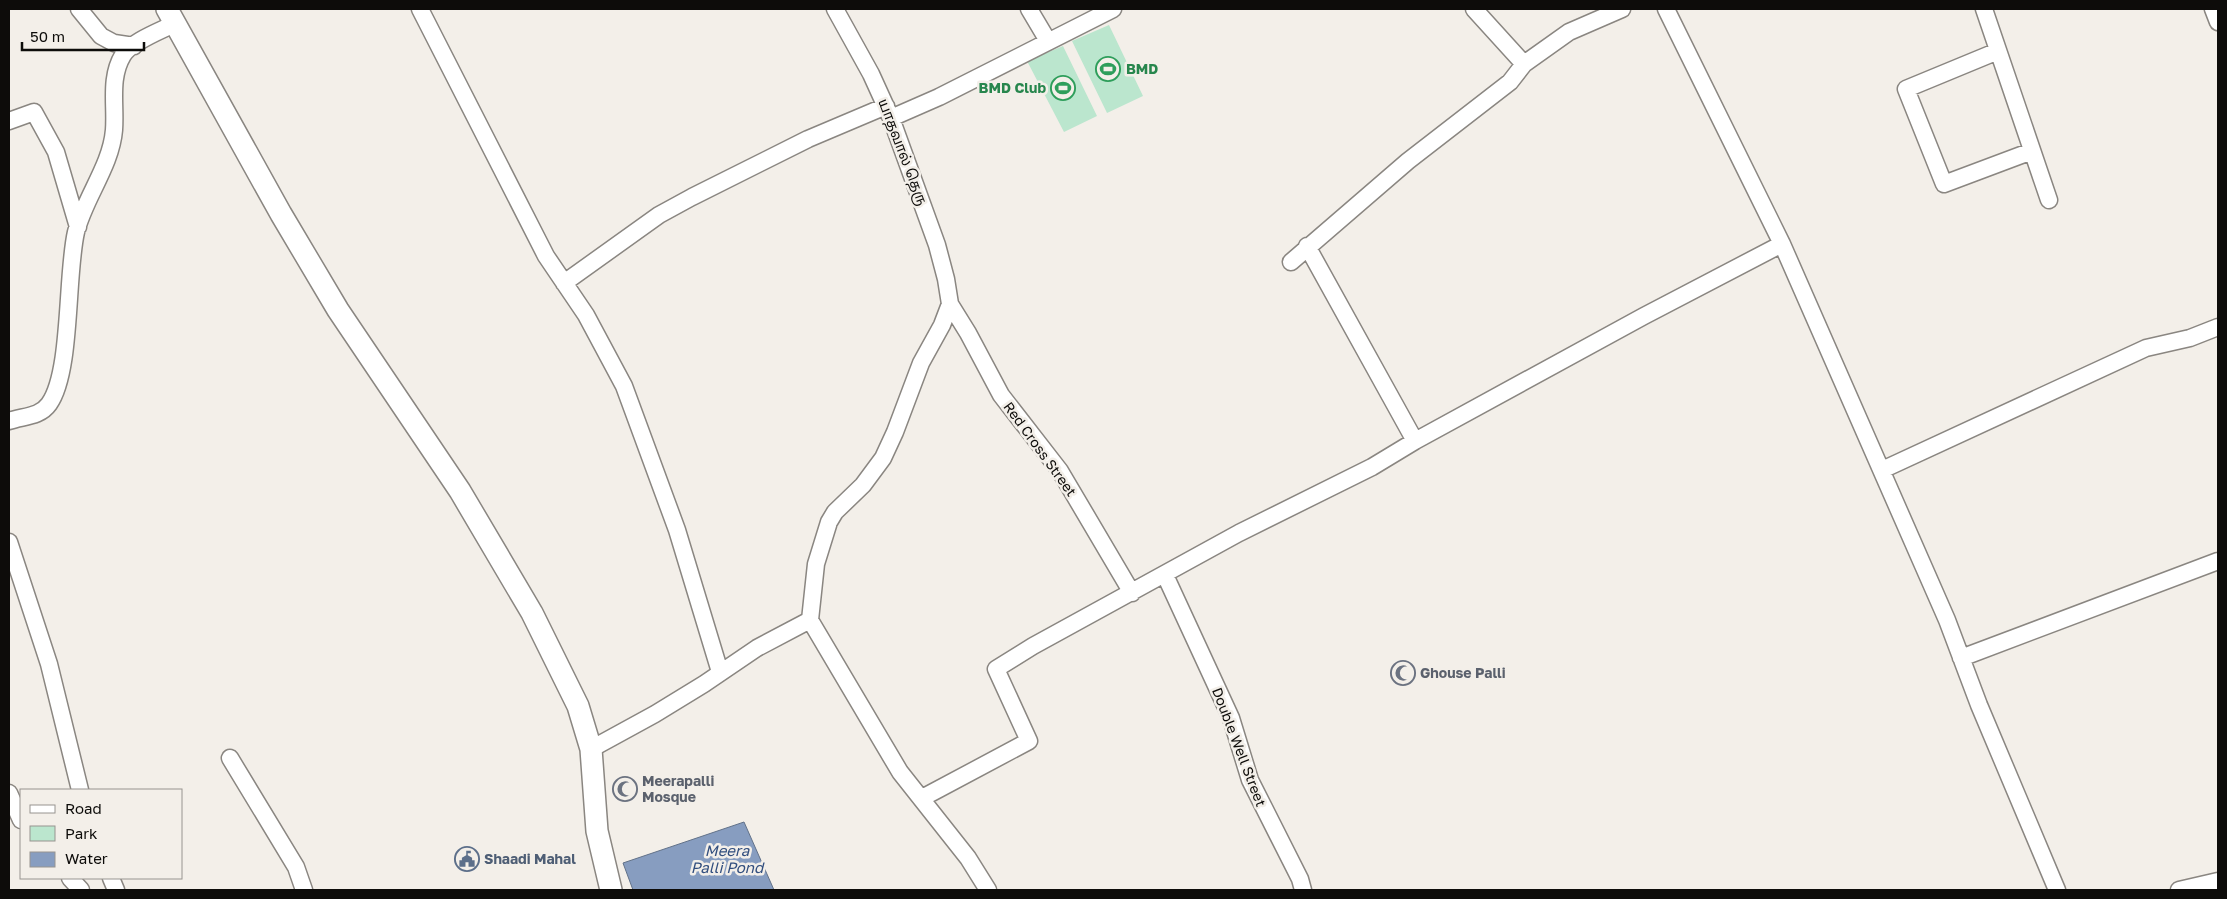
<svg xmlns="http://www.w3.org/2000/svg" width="2227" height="899" font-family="'Golos Text','Noto Sans Tamil',sans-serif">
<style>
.green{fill:#bbe6ce}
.water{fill:#879dc0;stroke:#627289}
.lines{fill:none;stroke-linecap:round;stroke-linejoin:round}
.minor-casing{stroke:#8a8681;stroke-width:19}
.tertiary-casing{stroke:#8a8681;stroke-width:24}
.minor{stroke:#fff;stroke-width:16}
.tertiary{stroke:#fff;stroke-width:21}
.labels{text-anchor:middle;stroke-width:5;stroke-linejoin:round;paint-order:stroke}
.leisure-label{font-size:14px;font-weight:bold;fill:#27864d;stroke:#f3efe9;text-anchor:start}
.street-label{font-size:14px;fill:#0d0c0a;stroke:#f3efe9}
.worship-label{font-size:14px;font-weight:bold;fill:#5b616d;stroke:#f3efe9;text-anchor:start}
.service-label{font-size:14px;font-weight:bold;fill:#4e5e75;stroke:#f3efe9;text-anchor:start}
.water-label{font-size:15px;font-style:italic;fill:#314e7e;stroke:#f3efe9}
</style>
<rect width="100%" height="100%" fill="#f3efe9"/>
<path class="green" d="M1109,25L1143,96L1107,113L1072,41Z
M1063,46L1097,116L1064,132L1027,61Z"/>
<path class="water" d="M744,822L774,890H633L623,863Z"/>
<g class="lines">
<defs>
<path id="minor" d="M79,9L101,36L114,43L134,46
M420,9L546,256L586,315L624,386L677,530L720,672
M835,9L871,74L891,118L937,245L946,279L950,304L968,333L1001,395L1060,471L1132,593
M1029,9L1048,41
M1474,9L1524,64
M1666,9L1782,244L1947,620L1979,705L2057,890
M1984,9L2049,200
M2213,9L2218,22
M1998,51L1906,89L1944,184L2032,151
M891,118L939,97L1113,9
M9,121L34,112L56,152L78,227
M1307,246L1415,441
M1291,262L1408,161L1510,82L1524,64L1569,32L1622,9
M564,283L659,215L692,197L808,139L886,106
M950,304L942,325L921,363L895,432L883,458L863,485L835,512L829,522L816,564L810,620L900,772L968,858L988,890
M9,421C23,416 40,417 49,404C72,372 66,275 76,232C85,197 111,166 114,130C116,105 109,78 123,55C131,42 160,31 174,24
M1882,470L2146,348L2190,338L2218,327
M9,542L49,664L80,790
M1165,575L1231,718L1250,780L1300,879L1303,890
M1961,658L2218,561
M591,749L655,714L704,684L757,648L810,620
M230,758L296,867L304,890
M9,793L21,820
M922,798L1029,741L996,669L1033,646L1239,533L1372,467L1415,441L1644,316L1782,244
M70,878L81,890
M111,878L116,890
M2179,890L2218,881"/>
<path id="tertiary" d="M167,9L281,214L338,310L460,491L532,613L578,706L591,749L597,831L611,890"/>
</defs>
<use href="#minor" class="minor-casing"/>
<use href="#tertiary" class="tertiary-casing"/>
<use href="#minor" class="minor"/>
<use href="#tertiary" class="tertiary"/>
</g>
<defs>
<symbol id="stadium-ring" viewBox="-11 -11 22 22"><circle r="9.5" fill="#f3efe9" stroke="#2e9e5b" stroke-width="1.5"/><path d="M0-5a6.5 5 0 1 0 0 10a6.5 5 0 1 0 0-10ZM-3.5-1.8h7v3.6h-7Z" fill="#2e9e5b"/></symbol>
<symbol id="mosque-ring" viewBox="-11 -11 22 22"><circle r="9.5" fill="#f3efe9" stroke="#6b7280" stroke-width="1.5"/><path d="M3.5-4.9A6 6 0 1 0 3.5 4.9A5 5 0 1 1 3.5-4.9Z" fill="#6b7280"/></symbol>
<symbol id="civic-ring" viewBox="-11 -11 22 22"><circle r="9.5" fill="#f3efe9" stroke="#5c6f8a" stroke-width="1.5"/><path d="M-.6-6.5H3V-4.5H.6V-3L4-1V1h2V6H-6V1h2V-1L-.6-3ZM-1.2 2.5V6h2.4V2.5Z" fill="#5c6f8a"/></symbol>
</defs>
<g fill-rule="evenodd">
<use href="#stadium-ring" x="1094" y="55" width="28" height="28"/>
<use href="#stadium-ring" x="1049" y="74" width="28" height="28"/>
<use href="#mosque-ring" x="1389" y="659" width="28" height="28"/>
<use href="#mosque-ring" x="611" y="775" width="28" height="28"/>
<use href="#civic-ring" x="453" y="845" width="28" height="28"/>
</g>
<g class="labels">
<g class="leisure-label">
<text x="1126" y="74">BMD</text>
<text x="1046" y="93" text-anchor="end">BMD Club</text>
</g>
<g class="street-label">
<text transform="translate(903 152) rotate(69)" y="5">யாதவால் தெரு</text>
<text transform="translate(1040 449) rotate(54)" y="5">Red Cross Street</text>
<text transform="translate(1239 747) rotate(69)" y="5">Double Well Street</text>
</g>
<g class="worship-label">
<text x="1420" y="678">Ghouse Palli</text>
<text x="642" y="786">Meerapalli<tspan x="642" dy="16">Mosque</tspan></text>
</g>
<g class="service-label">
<text x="484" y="864">Shaadi Mahal</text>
</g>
<g class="water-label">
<text x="727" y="856">Meera<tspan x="727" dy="17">Palli Pond</tspan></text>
</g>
</g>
<rect width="2227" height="899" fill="none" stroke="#0d0c0a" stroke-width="20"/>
<rect x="20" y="789" width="162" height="90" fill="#f3efe9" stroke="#979490"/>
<rect x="30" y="805" width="25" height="8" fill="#ffffff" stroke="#979490"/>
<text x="65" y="814" font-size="15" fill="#0d0c0a">Road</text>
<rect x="30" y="826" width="25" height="15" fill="#bbe6ce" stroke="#979490"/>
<text x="65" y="839" font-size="15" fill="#0d0c0a">Park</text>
<rect x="30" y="852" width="25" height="15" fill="#879dc0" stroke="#979490"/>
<text x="65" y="864" font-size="15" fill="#0d0c0a">Water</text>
<path d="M22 42v8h122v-8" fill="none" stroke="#0d0c0a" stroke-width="2.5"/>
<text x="30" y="42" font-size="15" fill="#0d0c0a" stroke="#f3efe9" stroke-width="4" paint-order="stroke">50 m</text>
</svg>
